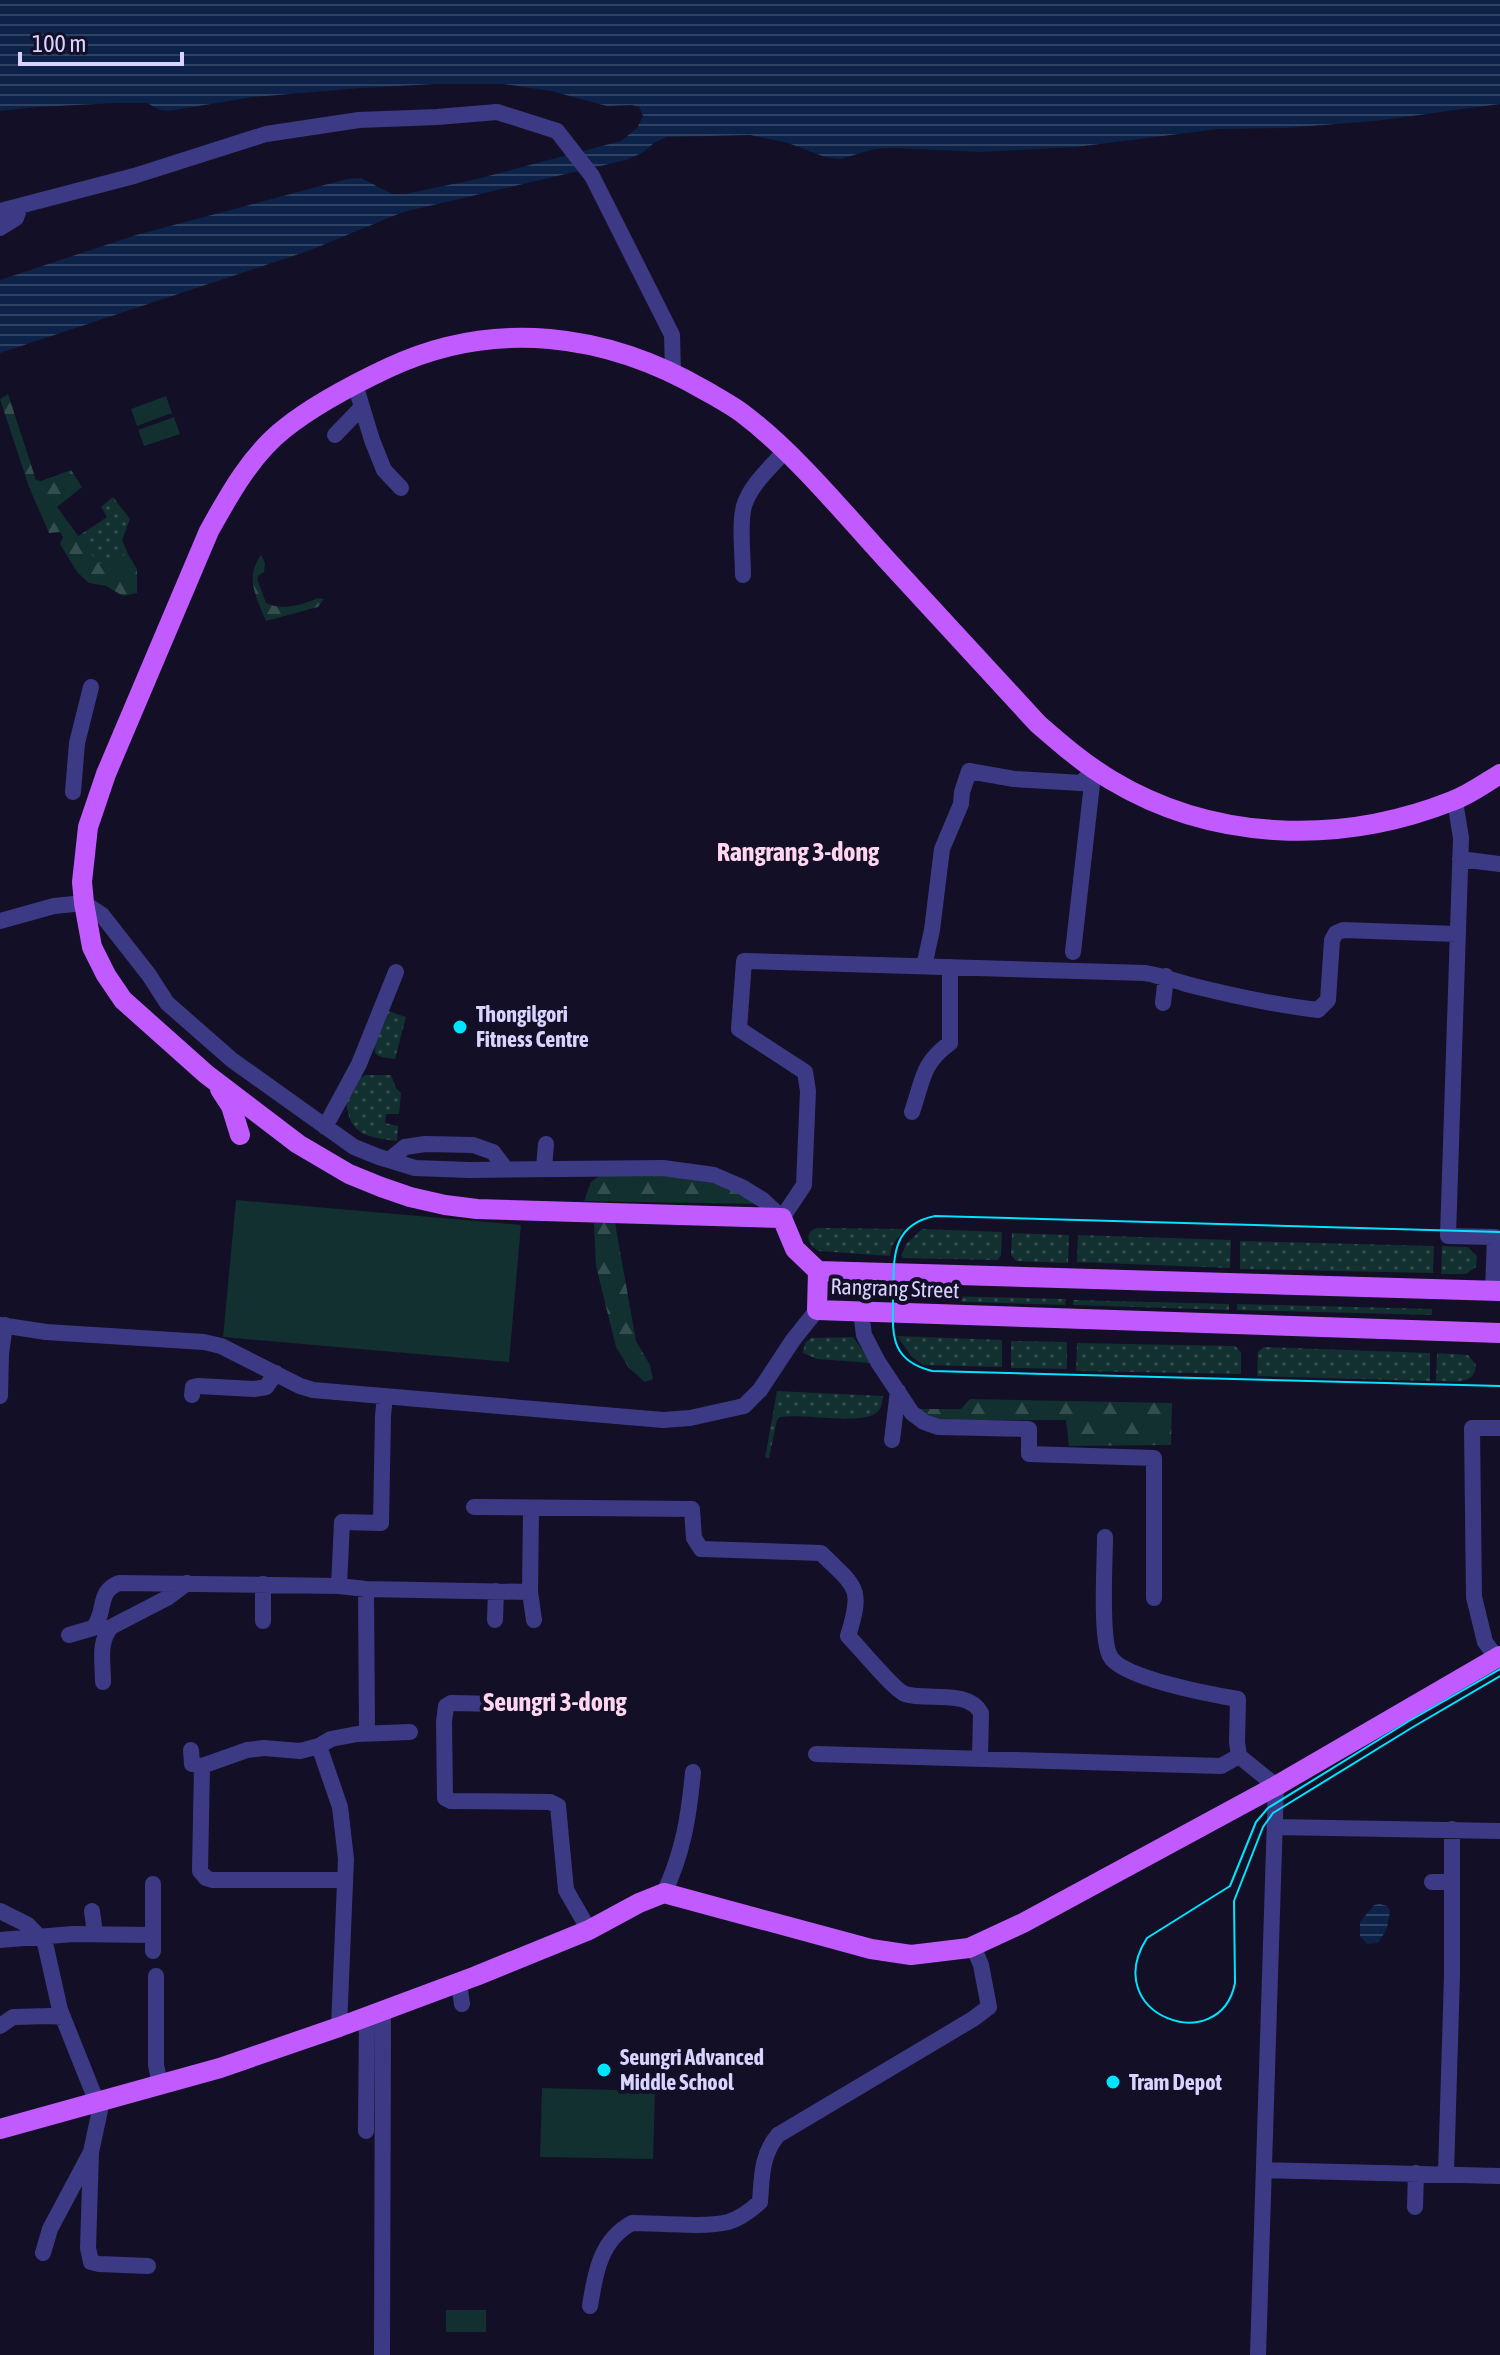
<svg xmlns="http://www.w3.org/2000/svg" width="1500" height="2355" font-family="'Asap Condensed',sans-serif">
<style>
.grass{fill:url(#grass-dots)}
.forest{fill:url(#forest-firs)}
.garden{fill:#12302f}
.water{fill:url(#water-rules)}
.lines{fill:none;stroke-linecap:round;stroke-linejoin:round}
.minor{stroke:#3d3a85;stroke-width:16}
.major{stroke:#c25bff;stroke-width:20}
.tram{stroke:#00e5ff;stroke-width:2}
.poi-dot{fill:#00e5ff;stroke:#130f26;stroke-width:3}
.labels{text-anchor:middle;stroke-width:8;stroke-linejoin:round;paint-order:stroke}
.poi-label{font-size:22px;font-weight:bold;fill:#d9d4ff;stroke:#130f26;text-anchor:start}
.street-label{font-size:22px;fill:#d9d4ff;stroke:#130f26}
.quarter-label{font-size:26px;font-weight:bold;fill:#ffd6f0;stroke:#130f26}
</style>
<defs>
<pattern id="grass-dots" width="8" height="8" patternUnits="userSpaceOnUse" patternTransform="scale(2)"><rect width="8" height="8" fill="#12302f"/><path d="M2 2h.1M6 6h.1" fill="none" stroke="#344d4e" stroke-width="1.8" stroke-linecap="round"/></pattern>
<pattern id="forest-firs" width="22" height="20" patternUnits="userSpaceOnUse" patternTransform="scale(2)"><rect width="22" height="20" fill="#12302f"/><path d="M5 1l3.5 6h-7zM16 11l3.5 6h-7z" fill="#344d4e"/></pattern>
<pattern id="water-rules" width="6" height="5" patternUnits="userSpaceOnUse" patternTransform="scale(2)"><rect width="6" height="5" fill="#0c2248"/><path d="M0 2.5h6" fill="none" stroke="#2f4163"/></pattern>
</defs>
<rect width="100%" height="100%" fill="#130f26"/>
<path class="grass" d="M113,497L130,519L122,540L128,554L99,565L77,537L107,517L101,507Z
M388,1011L406,1017L395,1059C390,1058 379,1058 376,1054C370,1048 385,1019 388,1011Z
M365,1075H391L396,1088L401,1093L399,1114H386L385,1123L398,1126L397,1141C367,1137 350,1136 346,1102L360,1078Z
M817,1228H823L904,1229L892,1246L890,1256L819,1251C808,1246 803,1232 817,1228Z
M922,1229L1002,1232L1001,1255L998,1260L903,1258L901,1256L906,1244Z
M1012,1233L1069,1235L1068,1263L1016,1261L1011,1255Z
M1078,1235L1231,1240L1230,1268L1077,1262Z
M1240,1241L1434,1246L1433,1273L1240,1269Z
M1442,1246L1468,1247L1477,1256L1476,1267L1466,1274H1441Z
M942,1296L1066,1299L1065,1305L942,1301L939,1298Z
M1073,1300L1229,1304V1310L1073,1305Z
M1237,1304L1432,1309V1315L1237,1310Z
M897,1336L1002,1340V1367L923,1365L911,1356Z
M853,1337L872,1363L817,1359L803,1353L805,1343L811,1338Z
M1011,1341L1067,1342V1369L1011,1368Z
M1077,1343L1235,1346L1241,1352V1374L1076,1371Z
M1264,1347L1430,1353V1381L1257,1376L1258,1352Z
M1437,1353L1468,1355L1476,1365C1475,1386 1452,1381 1436,1381Z
M777,1391L883,1396C882,1402 882,1409 876,1413C860,1425 803,1413 780,1417L777,1420L769,1458H765Z"/>
<path class="forest" d="M8,394L36,480L41,481L71,470L82,487L57,507L99,564L128,554L137,569V593L123,596L106,586L89,583L78,573L60,544L63,537L60,532L49,533L29,487L0,399Z
M261,555L265,563L264,572L259,575L257,579L266,603C282,611 302,605 318,598L324,599L318,607L266,621C257,598 244,578 261,555Z
M639,1172L719,1184L759,1204L584,1201L591,1182L599,1176Z
M594,1223H615L636,1341L650,1365L653,1379L645,1382L629,1368L616,1347L596,1266Z
M970,1399L1172,1403L1171,1445L1069,1446L1066,1420H933L916,1409H961Z"/>
<path class="garden" d="M166,396L172,413L137,426L131,409Z
M174,417L180,434L144,446L138,430Z
M236,1200L521,1225L509,1362L223,1337Z
M542,2088L655,2091L653,2159L540,2157Z
M446,2310H486V2332H446Z"/>
<path class="water" d="M0,0H1500V104L1375,121L1284,128L1218,129L1076,147L981,152L893,148L875,149L840,159L825,157L788,143L750,135L667,137L654,143L642,153L626,160L403,212L308,251L0,353V280L136,235L347,179L361,178L392,194H405L477,179L621,141L637,128L643,116L639,107L632,105L607,106L551,91L504,84H435L361,88L253,97L168,111L160,110L147,103H116L37,107L0,111Z
M1380,1904L1387,1906L1390,1910L1387,1929L1378,1943L1367,1944L1360,1936V1922L1374,1905Z"/>
<g class="lines">
<path class="minor" d="M0,211L134,176L266,134L359,120L437,117L497,112L557,131L592,176L672,335L673,372
M0,228L16,218L20,206
M355,384L372,440L384,470L401,488
M335,435L362,407
M743,575C743,555 739,525 744,506C750,485 771,467 785,451
M73,792L77,743L91,687
M1455,801L1461,838L1448,1236L1495,1237L1493,1291
M1460,859L1500,864
M0,921L54,906L84,903L102,915L149,975L167,1003L232,1060L354,1147L379,1157L415,1168L469,1170L663,1168L714,1175L742,1187L763,1200L782,1218L804,1185L808,1091L805,1072L739,1029L744,961L1145,973C1163,976 1177,982 1194,986C1234,996 1276,1005 1318,1010L1328,1000L1332,940L1336,933L1343,930L1457,934
M1073,952L1092,784L1095,771
M924,966L932,930L942,849L961,804L962,792L969,771L1014,779L1081,783L1095,769
M1163,1003L1166,976
M912,1112C923,1081 921,1064 950,1043V967
M325,1127L359,1064L396,972
M389,1160L405,1147L425,1144L473,1145L493,1152L505,1168
M544,1168L546,1144
M861,1312L864,1335L878,1362L912,1413L924,1422L938,1427L1029,1429V1454L1154,1458V1598
M0,1325L46,1332L204,1342L221,1346L300,1386L313,1390L663,1420L690,1418L744,1406L760,1390L793,1340L817,1310
M192,1395L193,1387L198,1386L254,1389L266,1387L276,1373
M0,1396L1,1354L5,1325
M892,1440L898,1391
M474,1507L692,1509L694,1538L701,1549L821,1553C855,1587 864,1586 848,1636C859,1647 894,1690 905,1694C928,1701 968,1689 981,1713L980,1757
M531,1508L530,1592L534,1620
M1105,1537C1105,1561 1100,1638 1110,1656C1120,1678 1214,1695 1238,1699L1237,1742L1239,1756L1276,1786L1258,2355
M263,1584V1621
M339,1586L366,1589L530,1592
M366,1589L367,1733
M495,1620L496,1591
M69,1635L93,1628C107,1612 96,1592 119,1583L339,1586L342,1522L381,1523L383,1416L385,1396
M1497,1658L1485,1642L1474,1597L1472,1428H1500
M103,1682C103,1663 98,1642 111,1627L167,1598L187,1583
M499,1704L451,1703L446,1706L444,1722L445,1798L451,1801L550,1802L558,1806L566,1890L589,1930
M319,1746L340,1807L346,1859L339,2027
M191,1750L192,1764L202,1766
M816,1754L1221,1766L1239,1756
M1275,1827L1500,1831
M345,1880H212L206,1878L200,1871L202,1766L247,1750L264,1748L300,1751L319,1746L331,1739L357,1734L410,1732
M1432,1882H1452
M153,1884V1951
M664,1893C683,1853 689,1816 693,1772
M0,1911L28,1925L45,1943L60,2010L100,2110L91,2152L50,2229L43,2253
M92,1911L95,1934
M0,1940L73,1934L153,1935
M156,1976V2065L160,2084
M459,1983L462,2004
M0,2026L13,2017L51,2016L63,2017
M366,2131L367,2016
M91,2153L88,2248L91,2262L99,2264L148,2266
M1264,2170L1500,2176
M1446,2173L1452,1976V1829
M1415,2207L1416,2173
M590,2306C595,2274 600,2240 632,2223C657,2223 705,2228 728,2222C739,2219 751,2210 760,2202C762,2177 761,2155 778,2135L973,2019L989,2007L981,1965L973,1946
M382,2355L383,2010"/>
<path class="major" d="M220,1089L231,1106L240,1135
M818,1271L795,1249L782,1218L477,1209L445,1205L410,1197L381,1187L349,1174L298,1144L206,1074L123,1000L106,975L92,947L84,903L82,882L88,827L106,774L209,531C229,495 251,455 284,429C315,404 352,385 388,368C494,318 607,333 706,391C718,398 731,405 742,413C796,454 841,510 886,559C937,614 987,669 1038,724C1061,744 1084,764 1111,780C1214,842 1341,845 1452,801C1469,795 1485,783 1500,774
M1500,1291L818,1271L817,1310L1500,1333
M0,2129L220,2068L339,2027L476,1976L589,1930L639,1903L664,1893L871,1949L911,1955L969,1948L1023,1923L1276,1786L1500,1656"/>
<path class="tram" d="M1500,1232L935,1216C890,1225 894,1260 893,1296C893,1332 888,1360 932,1371L1500,1386
M1500,1669L1409,1721L1268,1808L1256,1822L1230,1886L1147,1938C1098,2015 1220,2059 1235,1983L1234,1901L1263,1827L1273,1813L1413,1727L1500,1676"/>
</g>
<g class="poi-dot">
<circle cx="460" cy="1027" r="8"/>
<circle cx="604" cy="2070" r="8"/>
<circle cx="1113" cy="2082" r="8"/>
</g>
<g class="labels">
<g class="poi-label">
<text x="476" y="1022">Thongilgori<tspan x="476" dy="25">Fitness Centre</tspan></text>
<text x="620" y="2065">Seungri Advanced<tspan x="620" dy="25">Middle School</tspan></text>
<text x="1129" y="2090">Tram Depot</text>
</g>
<g class="street-label">
<text transform="translate(895 1288) rotate(2)" y="8">Rangrang Street</text>
</g>
<g class="quarter-label">
<text x="798" y="861">Rangrang 3-dong</text>
<text x="555" y="1711">Seungri 3-dong</text>
</g>
</g>
<path d="M20 52v12h162v-12" fill="none" stroke="#d9d4ff" stroke-width="4"/>
<text x="32" y="52" font-size="24" fill="#d9d4ff" stroke="#130f26" stroke-width="6" paint-order="stroke">100 m</text>
</svg>
